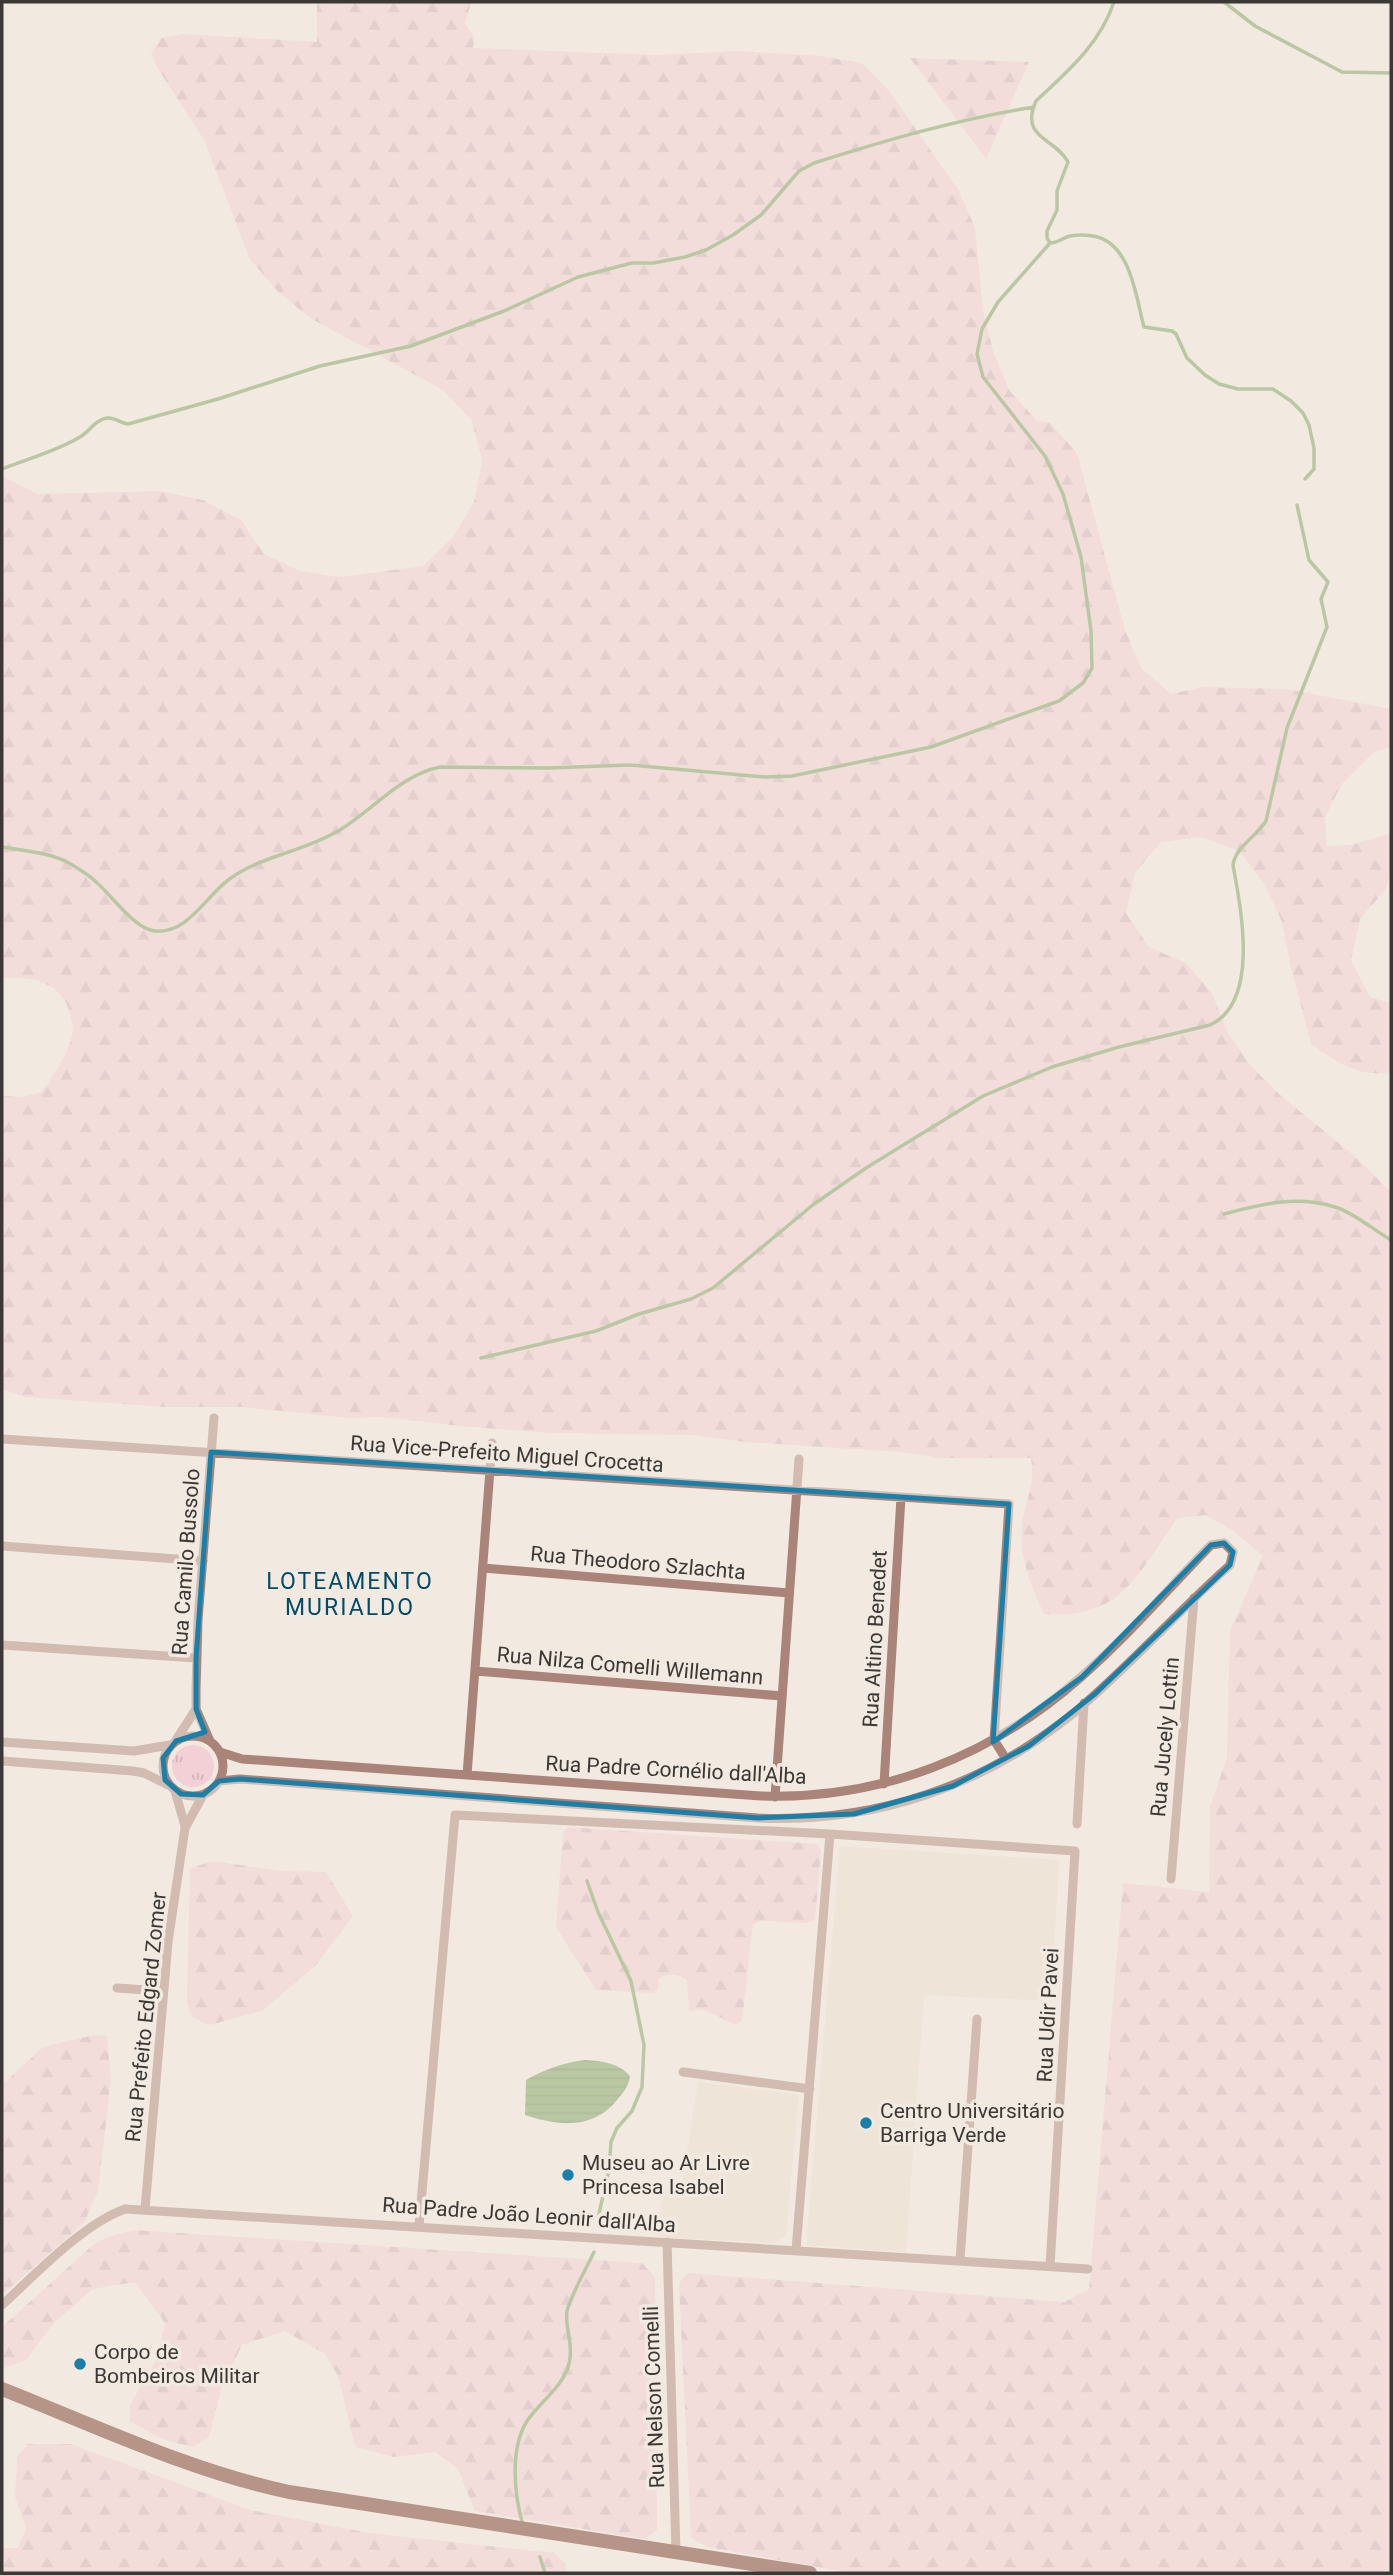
<svg xmlns="http://www.w3.org/2000/svg" width="1393" height="2575" font-family="Roboto,sans-serif">
<style>
.built{fill:#eaddce}
.grass{fill:url(#grass-tufts)}
.forest{fill:url(#forest-firs)}
.water{fill:url(#water-rules)}
.lines{fill:none;stroke-linecap:round;stroke-linejoin:round}
.stream{stroke:#74a058;stroke-width:3.5}
.street{stroke:#aa8479;stroke-width:9}
.primary{stroke:#6d2f1d;stroke-width:14}
.marked{fill:none;stroke:#1980aa;stroke-width:5;stroke-linejoin:round}
.poi-dot{fill:#1980aa;stroke:#f2e9e0;stroke-width:2.5}
.labels{text-anchor:middle;stroke-width:7;stroke-linejoin:round;paint-order:stroke}
.street-label{font-size:21px;fill:#3b3835;stroke:#f2e9e0}
.poi-label{font-size:21px;fill:#3b3835;stroke:#f2e9e0;text-anchor:start}
.neighbourhood-label{font-size:23px;letter-spacing:2px;fill:#004c68;stroke:#f2e9e0}
</style>
<defs>
<pattern id="grass-tufts" width="24" height="20" patternUnits="userSpaceOnUse" patternTransform="scale(1.75)"><rect width="24" height="20" fill="#f3cfd6"/><path d="M3 7l-1-3M5 7V3M7 7l1-3M15 17l-1-3M17 17v-4M19 17l1-3" fill="none" stroke="#d1b2b8"/></pattern>
<pattern id="forest-firs" width="22" height="20" patternUnits="userSpaceOnUse" patternTransform="scale(1.75)"><rect width="22" height="20" fill="#f3cfd6"/><path d="M5 1l3.5 6h-7zM16 11l3.5 6h-7z" fill="#d1b2b8"/></pattern>
<pattern id="water-rules" width="6" height="5" patternUnits="userSpaceOnUse" patternTransform="scale(1.75)"><rect width="6" height="5" fill="#74a058"/><path d="M0 2.5h6" fill="none" stroke="#60834a"/></pattern>
</defs>
<rect width="100%" height="100%" fill="#f2e9e0"/>
<path class="built" d="M840,1846L1059,1860L1051,2001L924,1995L906,2252L806,2245Z
M698,2082L799,2095L786,2235L774,2243L659,2237L654,2231L666,2187L682,2183Z"/>
<path class="grass" d="M172 1766a21 21 0 1 1 42 0a21 21 0 1 1-42 0Z"/>
<path class="forest" d="M317,2H471L465,24L474,36L473,48L657,55L738,51L820,56L862,63L890,92L959,191L975,228L983,310L993,351L1009,390L1037,421L1050,423L1077,453L1125,630L1141,668L1171,694L1202,687L1287,689L1391,709V747L1374,752L1342,784L1325,817L1327,847L1355,844L1391,833V875L1385,890L1360,919L1351,960L1370,997L1391,1003V1072C1357,1078 1338,1062 1311,1044L1290,964L1282,922L1265,885L1240,852L1201,837L1161,842L1135,873L1126,913L1149,947L1186,963L1212,993L1227,1031L1250,1065L1280,1095L1351,1153L1391,1192V2573H850L708,2547L691,2538L679,2283L688,2273L1065,2302L1089,2289L1123,1883L1209,1892L1210,1806L1227,1758L1230,1631L1263,1556L1233,1531L1206,1515L1178,1518C1149,1555 1130,1606 1077,1613C1066,1615 1055,1614 1044,1614C1030,1583 1017,1553 1023,1518C1028,1492 1035,1486 1031,1458H942L899,1452L745,1442L692,1435L551,1433L459,1426L383,1417L349,1418L241,1407H165L24,1397L3,1390L2,1387V1096L22,1097L42,1092C53,1074 68,1056 72,1035C74,1030 72,1024 71,1019C66,984 34,975 2,978V474V476L38,494L160,491L203,500L241,520L264,554L300,571L340,577L423,566L453,537L474,502L482,461L472,421L443,390L310,318L278,292L250,259L204,140L158,69L151,54L161,38L183,34L317,42Z
M910,58L1029,62L986,159Z
M568,1827L817,1844L821,1850L815,1920L808,1923L760,1921L753,1925L742,2020L735,2025L703,2009L689,2011L687,1980C680,1974 667,1973 659,1978L658,1990L653,1993L596,1990L556,1927L563,1832Z
M208,1862H220L281,1871L326,1872L353,1916L316,1965L262,2011L210,2025L193,2018L187,2004L190,1869Z
M94,2035L107,2036L111,2079L98,2191L84,2223L2,2295V2085L43,2047Z
M134,2230L642,2263L655,2277L657,2530L645,2539L475,2511L458,2469L435,2452L394,2457L355,2447L338,2376L325,2354L285,2331L242,2345L221,2389L209,2437L192,2447L162,2439L130,2422V2404L155,2363L165,2323L135,2282L93,2289L53,2324L26,2360L2,2369V2327L93,2245L107,2237Z
M28,2444H71L250,2510L369,2533L554,2553L566,2564V2573H2V2548H18L26,2528L15,2497L17,2457Z"/>
<path class="water" d="M585,2060C602,2061 619,2063 630,2076C629,2086 623,2093 617,2100C593,2130 558,2126 525,2115L526,2080C545,2069 563,2063 585,2060Z"/>
<g class="lines">
<path class="stream" d="M1224,2L1255,26L1342,72L1391,73
M1050,243L1047,238V231L1057,210V191L1068,162C1056,138 1019,139 1036,101C1068,71 1100,44 1114,2
M2,469C27,459 57,451 80,437C90,431 95,420 107,418C115,417 120,423 128,424L218,399L320,366L411,346L504,311L578,277L632,263H653L685,257L706,250L733,235L761,215L799,171L814,163C887,140 958,119 1034,107
M2,847C24,851 48,852 69,863C77,868 88,874 95,881C111,894 134,929 155,931C187,934 205,898 227,881C259,856 303,852 338,831C372,811 400,775 440,767L548,768L630,765L765,777L792,776L931,747L1059,701L1083,683L1092,668L1091,631L1081,557L1063,494L1045,456L983,377L977,354L982,329L998,302L1050,243C1058,243 1062,238 1070,236C1076,235 1087,235 1093,236C1131,242 1136,298 1144,327L1172,331L1176,334L1187,358L1205,375L1219,384L1238,389H1273L1291,401L1303,413L1309,425L1314,448V469L1305,479
M1224,1214C1261,1204 1297,1195 1335,1207C1353,1212 1375,1231 1391,1240
M481,1358L596,1331L639,1314L691,1299L713,1288L814,1204L866,1168L983,1096L1052,1067L1119,1047L1210,1025C1260,1002 1241,909 1233,865C1236,846 1256,837 1266,821L1287,728L1327,627L1321,599L1328,582L1309,560L1297,505
M587,1881L598,1912L631,1981L644,2045L642,2087L632,2111L617,2128L611,2142L609,2170L598,2218
M522,2522C514,2492 510,2448 527,2421C539,2403 559,2390 567,2370C576,2348 564,2327 567,2311C572,2293 586,2269 594,2252
M540,2557L545,2573"/>
<path class="street" d="M2,1439L1009,1504L994,1740L1006,1759
M2,1546L203,1561
M483,1568L789,1593
M2,1645L196,1658
M475,1671L782,1696
M163 1766a30 30 0 1 1 60 0a30 30 0 1 1-60 0Z
M176,1740L196,1709
M210,1741L196,1709V1690L198,1620L214,1418
M2,1742L134,1751L170,1745
M2,1761L133,1771L144,1773L168,1785
M467,1775L492,1443
M219,1781L240,1779L758,1818C876,1823 984,1786 1075,1712C1129,1667 1177,1612 1230,1565L1233,1552L1224,1543L1211,1545C1168,1589 1128,1636 1081,1677C992,1756 881,1800 761,1796L242,1759L220,1752
M884,1784L901,1497
M175,1791L185,1826
M775,1797L799,1459
M1077,1824L1084,1703
M1171,1879L1194,1598
M117,1988L162,1991
M683,2072L810,2089
M145,2209L168,1942L185,1828L203,1795
M419,2226L455,1815L830,1834L1075,1851L1050,2266
M667,2242L676,2552
M796,2250L830,1834
M960,2260L977,2019
M2,2305C36,2274 83,2224 125,2209L1088,2269"/>
<path class="primary" d="M2,2389C96,2426 190,2471 289,2492L810,2573"/>
</g>
<path d="M0 0H1393V2575H0ZM211,1452L1009,1504L993,1742L1082,1677L1211,1545L1224,1543L1233,1552L1230,1565L1095,1694L1029,1746L953,1786L854,1814L758,1818L240,1779L219,1781L203,1795L181,1794L165,1780L163,1758L176,1741L205,1732L196,1709V1658Z" fill="#f2e9e0" fill-opacity=".55" fill-rule="evenodd"/>
<path class="marked" d="M211,1452L1009,1504L993,1742L1082,1677L1211,1545L1224,1543L1233,1552L1230,1565L1095,1694L1029,1746L953,1786L854,1814L758,1818L240,1779L219,1781L203,1795L181,1794L165,1780L163,1758L176,1741L205,1732L196,1709V1658Z"/>
<g class="poi-dot">
<circle cx="866" cy="2123" r="7"/>
<circle cx="568" cy="2175" r="7"/>
<circle cx="80" cy="2364" r="7"/>
</g>
<g class="labels">
<g class="street-label">
<text transform="translate(507 1454) rotate(4)" y="7">Rua Vice-Prefeito Miguel Crocetta</text>
<text transform="translate(186 1562) rotate(-86)" y="7">Rua Camilo Bussolo</text>
<text transform="translate(638 1563) rotate(5)" y="7">Rua Theodoro Szlachta</text>
<text transform="translate(875 1639) rotate(-87)" y="7">Rua Altino Benedet</text>
<text transform="translate(630 1666) rotate(5)" y="7">Rua Nilza Comelli Willemann</text>
<text transform="translate(1165 1737) rotate(-85)" y="7">Rua Jucely Lottin</text>
<text transform="translate(676 1770) rotate(3)" y="7">Rua Padre Cornélio dall'Alba</text>
<text transform="translate(1048 2015) rotate(-87)" y="7">Rua Udir Pavei</text>
<text transform="translate(146 2017) rotate(-84)" y="7">Rua Prefeito Edgard Zomer</text>
<text transform="translate(529 2215) rotate(4)" y="7">Rua Padre João Leonir dall'Alba</text>
<text transform="translate(654 2397) rotate(-92)" y="7">Rua Nelson Comelli</text>
</g>
<g class="poi-label">
<text x="880" y="2118">Centro Universitário<tspan x="880" dy="24">Barriga Verde</tspan></text>
<text x="582" y="2170">Museu ao Ar Livre<tspan x="582" dy="24">Princesa Isabel</tspan></text>
<text x="94" y="2359">Corpo de<tspan x="94" dy="24">Bombeiros Militar</tspan></text>
</g>
<g class="neighbourhood-label">
<text x="350" y="1589">LOTEAMENTO<tspan x="350" dy="26">MURIALDO</tspan></text>
</g>
</g>
<rect width="1393" height="2575" fill="none" stroke="#3b3835" stroke-width="7"/>
</svg>
